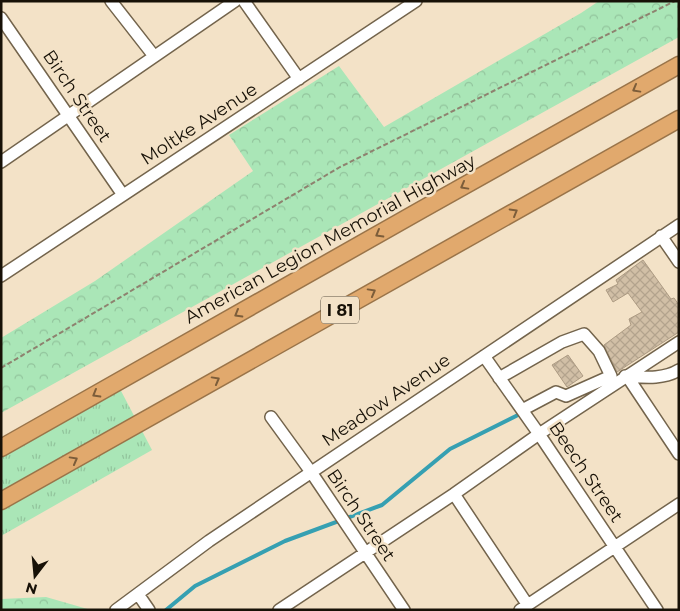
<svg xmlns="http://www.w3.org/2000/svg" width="680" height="611" font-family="Montserrat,sans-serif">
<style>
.grass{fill:url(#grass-tufts)}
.forest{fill:url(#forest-crowns)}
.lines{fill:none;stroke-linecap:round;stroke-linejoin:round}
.stream{stroke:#36a0b2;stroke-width:4}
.building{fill:url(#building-cross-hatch);stroke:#ad9b83}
.minor-casing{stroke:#73644c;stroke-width:14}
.highway-casing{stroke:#9a7449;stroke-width:19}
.path{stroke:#8e826f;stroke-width:2;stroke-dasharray:5 2.5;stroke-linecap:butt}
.minor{stroke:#fff;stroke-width:11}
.highway{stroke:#e1a96d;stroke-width:16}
.oneway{stroke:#7c5d3a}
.labels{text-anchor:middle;stroke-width:5;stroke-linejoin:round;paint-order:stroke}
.shield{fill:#f3e2c7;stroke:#595041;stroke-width:1}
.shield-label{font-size:16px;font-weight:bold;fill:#171107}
.street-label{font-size:18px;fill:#171107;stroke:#f3e2c7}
</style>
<defs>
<pattern id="grass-tufts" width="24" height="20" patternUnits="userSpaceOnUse" patternTransform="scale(1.25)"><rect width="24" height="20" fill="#aae6b7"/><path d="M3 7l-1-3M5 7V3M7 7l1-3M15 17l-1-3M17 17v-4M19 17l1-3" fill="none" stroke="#92c49c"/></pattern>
<pattern id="forest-crowns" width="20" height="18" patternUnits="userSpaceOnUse" patternTransform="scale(1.25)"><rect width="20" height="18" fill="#aae6b7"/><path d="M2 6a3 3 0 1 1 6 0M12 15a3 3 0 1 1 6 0" fill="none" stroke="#92c49c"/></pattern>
<pattern id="building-cross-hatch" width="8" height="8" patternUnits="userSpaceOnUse" patternTransform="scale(1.25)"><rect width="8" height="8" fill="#d1bfa6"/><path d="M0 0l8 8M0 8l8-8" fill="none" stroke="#b3a38d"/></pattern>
</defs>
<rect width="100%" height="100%" fill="#f3e2c7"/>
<path class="grass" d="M120,389L152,450L1,536V457Z"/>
<path class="forest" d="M599,1H679V37L1,413V338L95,281L253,171L229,135L339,66L384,127L581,13Z
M46,597L91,610H1V599Z"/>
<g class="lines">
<path class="stream" d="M166,610L195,586L285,541L382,505L450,449L522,413"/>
</g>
<path class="building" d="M643,260L671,299L674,298L679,305V332L617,372L604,345L631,325L629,319L642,312L628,293L613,302L606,290L618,284L616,280Z
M568,355L583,376L567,387L552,365Z"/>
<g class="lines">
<defs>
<path id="minor" d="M111,1L154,56
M244,1L299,79
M1,18L123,195
M1,162L235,1
M661,236L679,262
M1,276L416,1
M484,356L539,434L657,610
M625,376C642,377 663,380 679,370
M627,376L679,454
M499,378L562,342L584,334L599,351L611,376L566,396L556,392L522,410
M271,417L311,472L404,610
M454,494L527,604
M138,594L149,610
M116,610L209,541L679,225
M279,610L454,494L539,434L679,342
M520,610L679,504"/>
<path id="highway" d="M1,448L421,210L679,65
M1,501L679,119"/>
</defs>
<use href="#minor" class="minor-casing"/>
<use href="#highway" class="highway-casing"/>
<path class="path" d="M1,368L340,167L675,1"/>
<use href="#minor" class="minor"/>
<use href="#highway" class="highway"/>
</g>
<defs><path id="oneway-chevron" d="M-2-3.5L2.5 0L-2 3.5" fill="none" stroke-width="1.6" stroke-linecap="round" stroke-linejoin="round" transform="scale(1.25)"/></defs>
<g class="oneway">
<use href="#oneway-chevron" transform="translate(636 89) rotate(151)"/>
<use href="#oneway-chevron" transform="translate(464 186) rotate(151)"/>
<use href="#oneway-chevron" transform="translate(514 212) rotate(-30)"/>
<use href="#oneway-chevron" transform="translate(379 234) rotate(150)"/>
<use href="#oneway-chevron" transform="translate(372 292) rotate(-29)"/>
<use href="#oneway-chevron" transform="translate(238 314) rotate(150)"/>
<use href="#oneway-chevron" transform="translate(216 380) rotate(-29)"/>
<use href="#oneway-chevron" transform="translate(96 394) rotate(150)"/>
<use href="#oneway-chevron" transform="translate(74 460) rotate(-29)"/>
</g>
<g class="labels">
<rect class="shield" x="321" y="296.5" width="38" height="27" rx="4"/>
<g class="shield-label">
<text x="340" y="316">I 81</text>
</g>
<g class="street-label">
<text transform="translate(77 96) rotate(56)" y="6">Birch Street</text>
<text transform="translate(199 124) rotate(-33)" y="6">Moltke Avenue</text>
<text transform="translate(330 239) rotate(-29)" y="6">American Legion Memorial Highway</text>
<text transform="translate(386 400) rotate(-34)" y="6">Meadow Avenue</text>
<text transform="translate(586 472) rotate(56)" y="6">Beech Street</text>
<text transform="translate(361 515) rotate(56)" y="6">Birch Street</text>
</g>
</g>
<rect width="680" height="611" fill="none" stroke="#171107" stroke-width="5"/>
<g transform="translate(35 576) rotate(196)" stroke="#f3e2c7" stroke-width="4" paint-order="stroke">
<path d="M0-4L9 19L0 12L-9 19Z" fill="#171107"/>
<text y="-8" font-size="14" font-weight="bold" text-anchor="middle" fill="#171107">N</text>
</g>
</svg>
